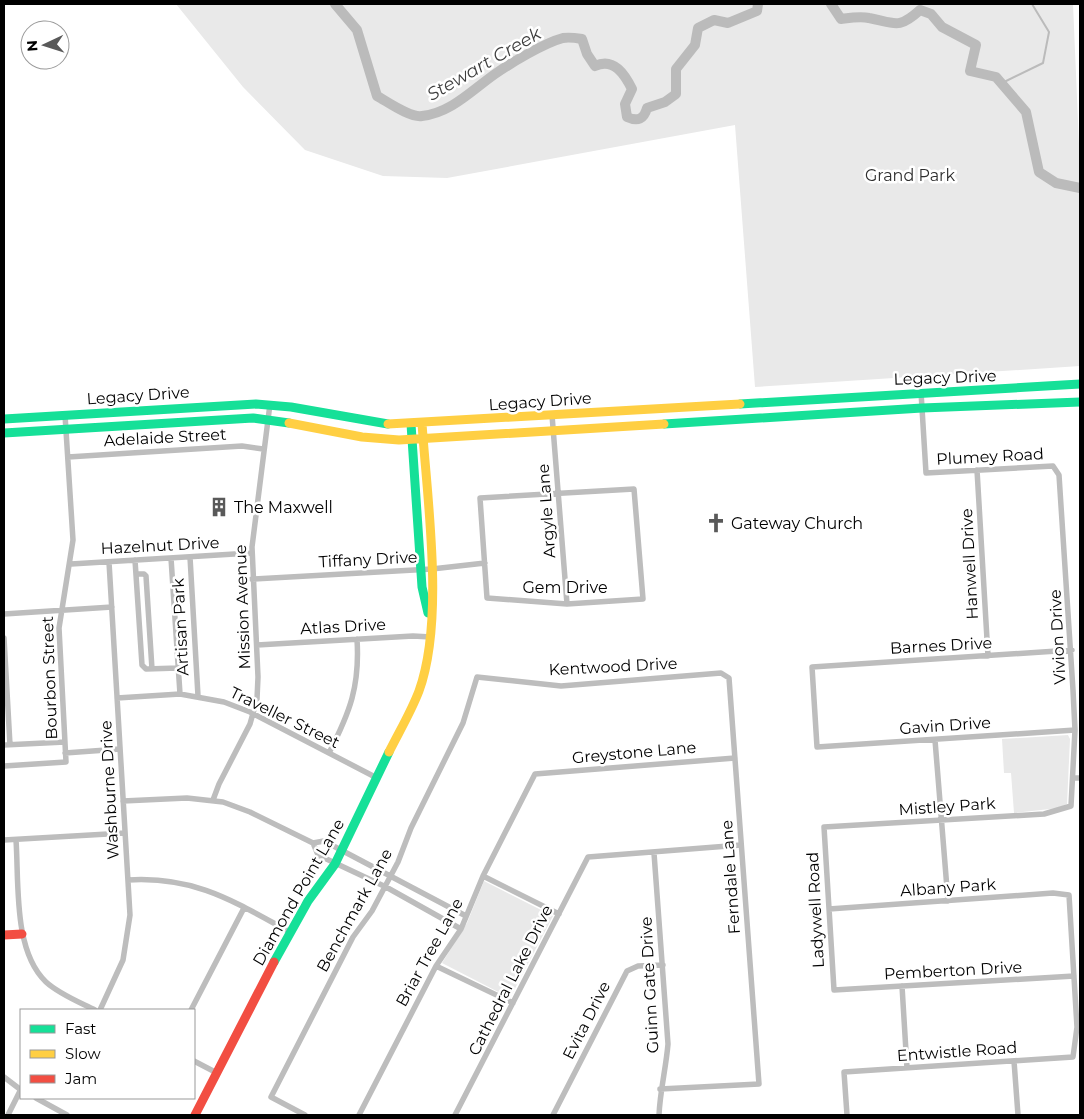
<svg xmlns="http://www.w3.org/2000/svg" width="1084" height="1119" font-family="Montserrat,sans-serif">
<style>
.green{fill:#e9e9e9}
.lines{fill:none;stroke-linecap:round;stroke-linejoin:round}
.stream{stroke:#bbb;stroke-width:2}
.river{stroke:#bbb;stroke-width:10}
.street{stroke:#bdbdbd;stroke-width:5.5}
.fast{stroke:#16e098;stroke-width:9}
.slow{stroke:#ffcf43;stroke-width:9}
.jam{stroke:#f24e42;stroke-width:9}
.labels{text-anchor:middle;stroke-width:5;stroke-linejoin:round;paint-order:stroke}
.park-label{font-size:16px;fill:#2e2e2e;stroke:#fff}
.street-label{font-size:16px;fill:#000;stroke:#fff}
.poi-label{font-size:16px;fill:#000;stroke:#fff;text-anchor:start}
.water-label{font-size:18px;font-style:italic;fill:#3f3f3f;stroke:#fff}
</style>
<rect width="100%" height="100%" fill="#fff"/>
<path class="green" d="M176,4H1073L1080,168V366L755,387L735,125L447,178L383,176L305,150L243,87Z
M1068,735L1070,739L1067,804L1059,808L1014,813L1011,773H1004L1002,739Z
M484,881L553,916L510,998L442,963L467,923Z"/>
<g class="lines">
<path class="stream" d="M1002,83L1043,63L1049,32L1032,4"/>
<path class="river" d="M335,4L357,30L377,96C388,102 410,118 422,116C451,113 472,90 495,74C511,63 544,43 563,38C569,37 576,38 582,39L587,54L595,66C614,57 625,75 632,89L625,104L627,117C638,122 644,119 647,108L665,102L676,94V69L695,45L698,28L714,20L728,23L757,11L758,4
M831,4L841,19C849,18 860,16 869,18C895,23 898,30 920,10L931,14L942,27L976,45L970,71L996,77L1026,112L1039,172L1056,183L1080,188"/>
<path class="street" d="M921,392L926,473L1053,466L1059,475L1073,690L1075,730L1071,806L1044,814L824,827L834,990L1074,976
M552,415L567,604
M68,457L242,446L263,449
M977,470L988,656
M634,489L643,599L567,604L487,598L480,498Z
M190,557L198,696
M171,558L180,694
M135,560L142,665L146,669L178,668
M71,564L251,553
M136,574H144L146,576L152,669
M252,579L432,569L485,563
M4,614L112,607
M4,638L10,745
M257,645L413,636L431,637
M1072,650L812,667L817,747L1075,730
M117,698L180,694L224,702L250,712L377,778
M935,740L948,901
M4,745L65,742
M65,753L120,749
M329,753C350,712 360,686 357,639
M4,766L66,762L59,628L73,540L65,415
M1073,778H1080
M213,800L219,784L250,724L257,699L258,677L252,547L270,404
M123,801L187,798L223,802L250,812L313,843L324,841L466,916
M4,840L125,833
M16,840C19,882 13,951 46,982C59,994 79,1002 95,1010
M313,843L318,855L386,887L461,929
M654,853L668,1044C666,1068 660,1091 659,1115
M483,876L559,914
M128,880C195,876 233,901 290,932
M829,909L1053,893L1069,895L1077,1027L1073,1057L844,1072L847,1115
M436,966L513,1003
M902,986L907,1068
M100,1010L123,960L130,915L109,562
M191,1010L244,908
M194,1061L217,1073
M1014,1061L1018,1115
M4,1077L21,1090
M36,1098L67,1115
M8,1115L21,1089
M305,1115L271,1097L353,937L372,911L398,862L411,828L463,723L477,677L561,686L721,673L729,678L759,1084L660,1089
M359,1115L436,966L461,929L483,876L535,774L735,758
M455,1115L588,857L741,845
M553,1115L627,971L638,966L663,965"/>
<path class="fast" d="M740,404L1080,384
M4,419L256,404L291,407L388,424
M411,424L422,587L428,613
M664,424L922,408L1080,402
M4,433L253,418L289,423
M274,962L308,901L335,864L389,752"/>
<path class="slow" d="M289,423L362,437L399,440L664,424
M388,424L740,404
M389,752C399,732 411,712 419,691C445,619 427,500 422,423"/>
<path class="jam" d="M4,935L22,934
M195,1115L274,962"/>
</g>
<defs>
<symbol id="building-bare" viewBox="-9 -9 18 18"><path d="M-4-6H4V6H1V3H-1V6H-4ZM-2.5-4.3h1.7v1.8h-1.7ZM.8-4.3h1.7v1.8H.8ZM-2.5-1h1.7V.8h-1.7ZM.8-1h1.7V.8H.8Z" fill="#595959" stroke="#fff" stroke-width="2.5" paint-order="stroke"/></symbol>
<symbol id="church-bare" viewBox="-9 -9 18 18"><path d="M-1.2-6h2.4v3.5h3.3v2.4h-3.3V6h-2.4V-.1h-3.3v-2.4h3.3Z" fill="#595959" stroke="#fff" stroke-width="2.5" paint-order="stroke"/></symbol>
</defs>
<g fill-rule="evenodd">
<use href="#building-bare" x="205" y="493" width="28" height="28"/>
<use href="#church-bare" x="702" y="509" width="28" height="28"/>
</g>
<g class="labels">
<g class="park-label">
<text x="910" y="181">Grand Park</text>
</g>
<g class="street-label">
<text transform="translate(945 377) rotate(-2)" y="6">Legacy Drive</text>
<text transform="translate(138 395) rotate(-4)" y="6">Legacy Drive</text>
<text transform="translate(540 401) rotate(-4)" y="6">Legacy Drive</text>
<text transform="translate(165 437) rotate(-3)" y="6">Adelaide Street</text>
<text transform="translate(990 456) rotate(-3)" y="6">Plumey Road</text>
<text transform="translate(546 511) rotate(-94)" y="6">Argyle Lane</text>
<text transform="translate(160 545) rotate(-3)" y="6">Hazelnut Drive</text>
<text transform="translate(368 559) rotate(-3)" y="6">Tiffany Drive</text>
<text transform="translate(969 564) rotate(-93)" y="6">Hanwell Drive</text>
<text x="565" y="593">Gem Drive</text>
<text transform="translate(242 607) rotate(-92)" y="6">Mission Avenue</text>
<text transform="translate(343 626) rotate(-3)" y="6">Atlas Drive</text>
<text transform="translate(180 627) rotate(-93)" y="6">Artisan Park</text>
<text transform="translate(1057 637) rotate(-93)" y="6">Vivion Drive</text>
<text transform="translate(941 645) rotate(-3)" y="6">Barnes Drive</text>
<text transform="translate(613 666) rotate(-3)" y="6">Kentwood Drive</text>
<text transform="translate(49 678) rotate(-92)" y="6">Bourbon Street</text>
<text transform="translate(285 717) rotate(26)" y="6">Traveller Street</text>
<text transform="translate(945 725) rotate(-4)" y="6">Gavin Drive</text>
<text transform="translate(634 752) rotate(-5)" y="6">Greystone Lane</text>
<text transform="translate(109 790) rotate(-93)" y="6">Washburne Drive</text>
<text transform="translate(947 806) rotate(-4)" y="6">Mistley Park</text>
<text transform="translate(730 877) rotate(-94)" y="6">Ferndale Lane</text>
<text transform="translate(948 887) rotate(-4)" y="6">Albany Park</text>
<text transform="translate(298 892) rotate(-60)" y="6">Diamond Point Lane</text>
<text transform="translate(354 910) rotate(-61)" y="6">Benchmark Lane</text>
<text transform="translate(815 910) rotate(-93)" y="6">Ladywell Road</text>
<text transform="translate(429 952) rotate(-61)" y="6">Briar Tree Lane</text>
<text transform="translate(953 970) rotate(-3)" y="6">Pemberton Drive</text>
<text transform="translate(510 980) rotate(-63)" y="6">Cathedral Lake Drive</text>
<text transform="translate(649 985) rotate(-93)" y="6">Guinn Gate Drive</text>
<text transform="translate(586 1020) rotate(-63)" y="6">Evita Drive</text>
<text transform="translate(957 1051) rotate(-4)" y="6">Entwistle Road</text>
</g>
<g class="poi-label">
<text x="234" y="513">The Maxwell</text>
<text x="731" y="529">Gateway Church</text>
</g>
<g class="water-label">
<text transform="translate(484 64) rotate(-30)" y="6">Stewart Creek</text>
</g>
</g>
<rect width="1084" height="1119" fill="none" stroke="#000000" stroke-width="10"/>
<rect x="20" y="1009" width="175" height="90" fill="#ffffff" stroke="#999999"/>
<rect x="30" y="1025" width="25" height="8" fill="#16e098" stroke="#999999"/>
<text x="65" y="1034" font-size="15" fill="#000000">Fast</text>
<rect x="30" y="1050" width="25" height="8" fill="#ffcf43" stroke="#999999"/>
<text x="65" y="1059" font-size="15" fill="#000000">Slow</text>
<rect x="30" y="1075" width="25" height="8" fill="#f24e42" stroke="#999999"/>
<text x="65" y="1084" font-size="15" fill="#000000">Jam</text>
<g transform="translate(45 45) rotate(266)"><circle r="24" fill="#ffffff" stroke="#999999"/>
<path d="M0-4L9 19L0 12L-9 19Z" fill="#595959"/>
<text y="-8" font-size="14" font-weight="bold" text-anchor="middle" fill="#000000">N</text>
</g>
</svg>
